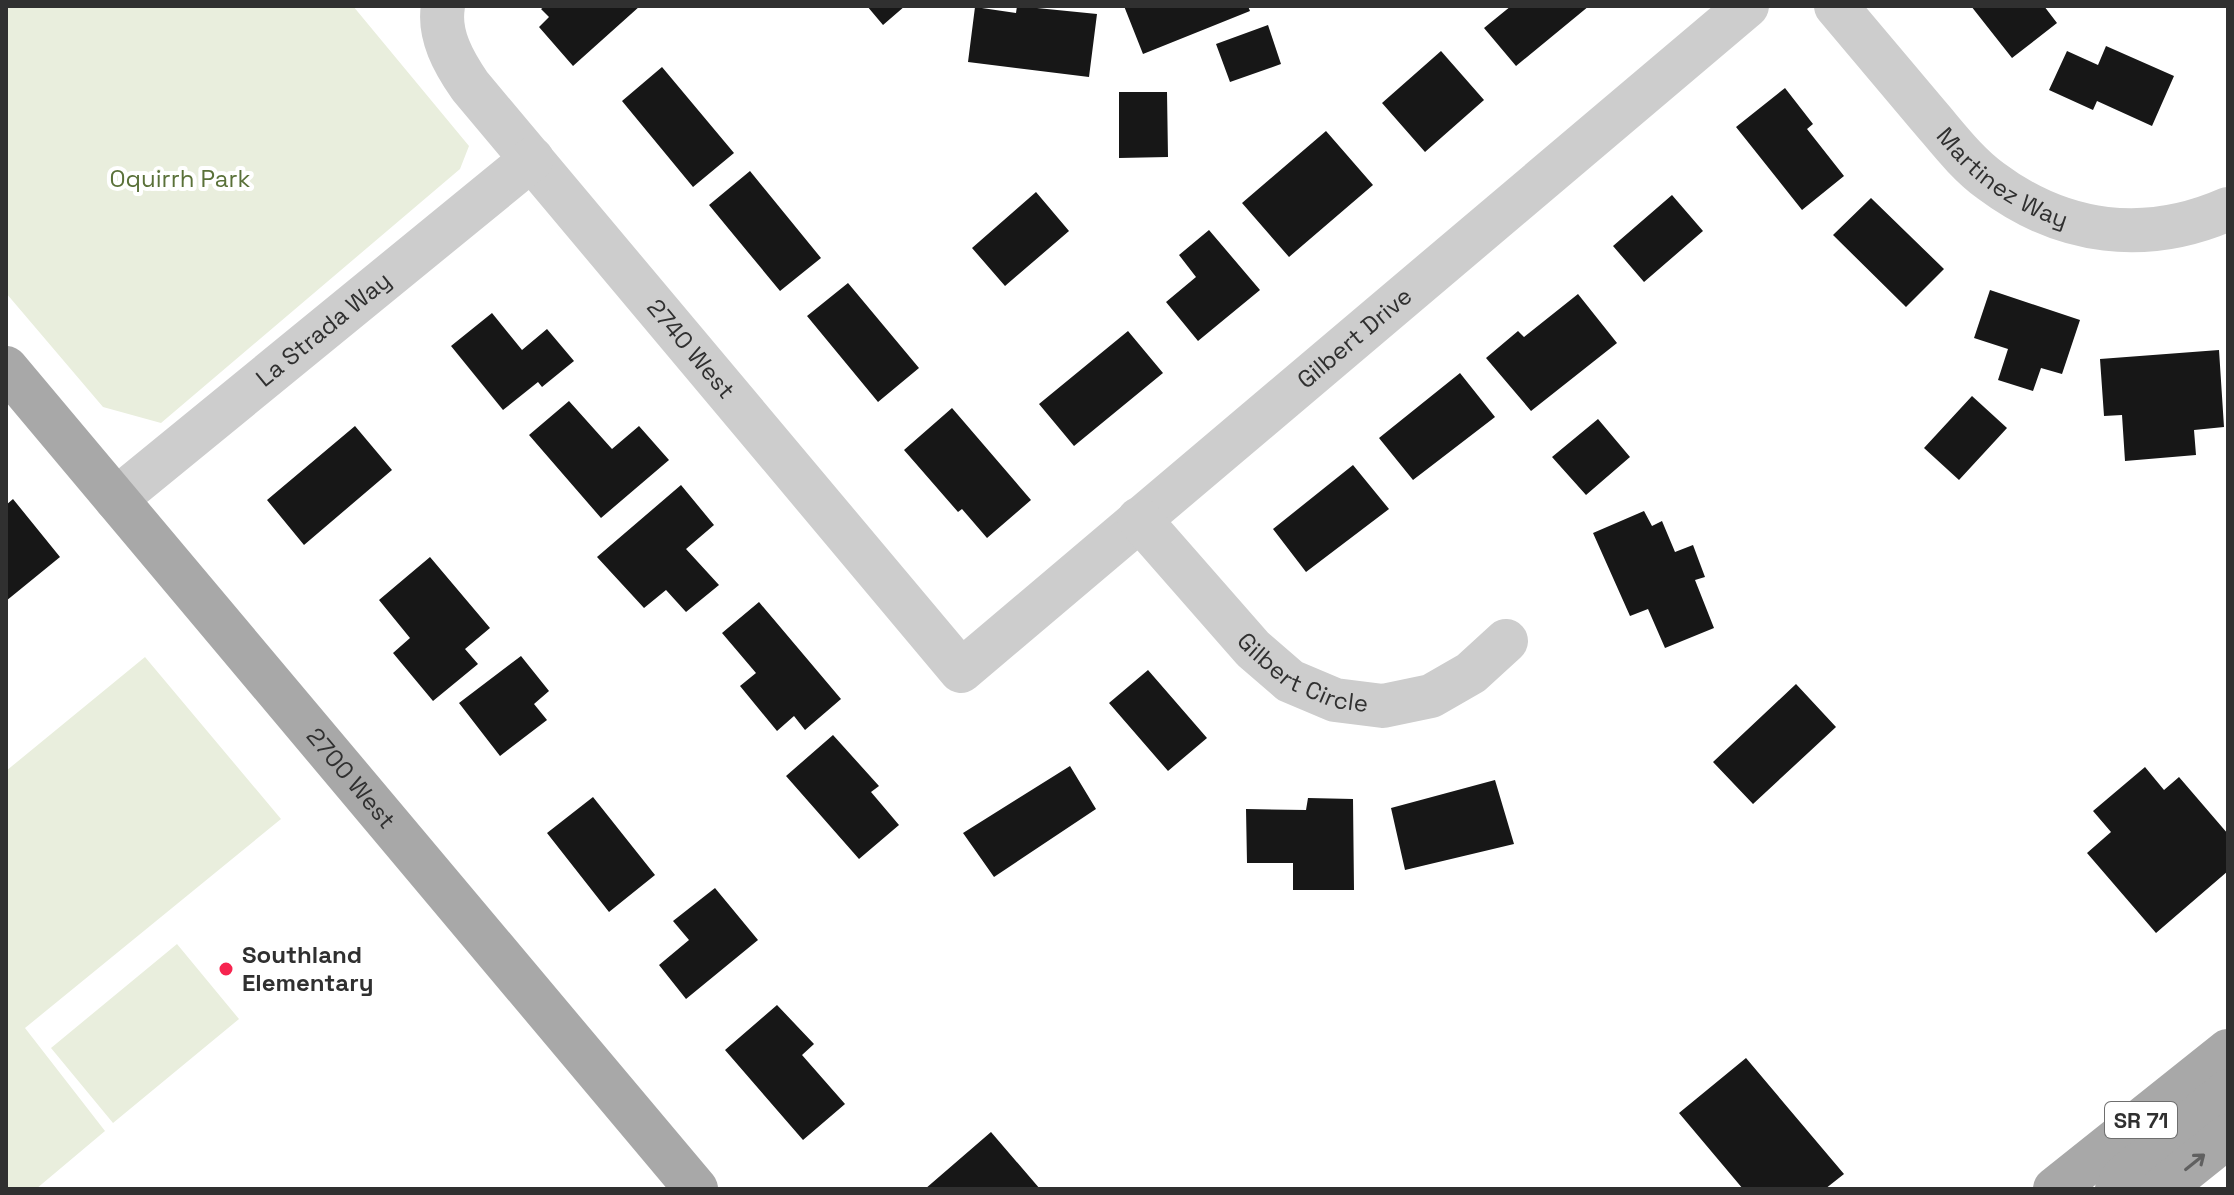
<svg xmlns="http://www.w3.org/2000/svg" width="2234" height="1195" font-family="'Space Grotesk',sans-serif">
<style>
.green{fill:#e9eedd}
.building{fill:#171717}
.lines{fill:none;stroke-linecap:round;stroke-linejoin:round}
.minor{stroke:#cdcdcd;stroke-width:44}
.major{stroke:#a8a8a8;stroke-width:44}
.oneway{stroke:#606060}
.poi-dot{fill:#f6244f;stroke:#fff;stroke-width:3}
.labels{text-anchor:middle;stroke-width:8;stroke-linejoin:round;paint-order:stroke}
.shield{fill:#fff;stroke:#6e6e6e;stroke-width:2}
.shield-label{font-size:22px;font-weight:bold;fill:#303030}
.street-label{font-size:24px;fill:#303030;stroke:#fff}
.park-label{font-size:24px;fill:#5a7139;stroke:#fff}
.poi-label{font-size:24px;font-weight:bold;fill:#303030;stroke:#fff;text-anchor:start}
</style>
<rect width="100%" height="100%" fill="#fff"/>
<path class="green" d="M6,6H353L469,146L460,169L161,423L103,407L6,293Z
M145,657L281,819L25,1028L105,1131L36,1189H6V771Z
M177,944L239,1019L113,1123L51,1048Z"/>
<path class="building" d="M545,6H640L573,66L539,27L549,17L541,9Z
M867,6H905L883,25Z
M1017,6L1097,14L1089,77L968,62L975,7L1016,13Z
M1124,6H1248L1250,11L1143,54Z
M1511,6H1589L1516,66L1484,28Z
M1971,6H2044L2057,23L2012,58Z
M1268,25L1281,64L1230,82L1216,44Z
M2106,46L2174,76L2152,126L2097,101L2093,110L2049,90L2067,51L2098,65Z
M1441,51L1484,100L1425,152L1382,103Z
M662,67L734,153L693,187L622,101Z
M1785,88L1813,124L1807,129L1844,176L1802,210L1736,127Z
M1119,92H1167L1168,157L1119,158Z
M1326,131L1373,185L1289,257L1242,203Z
M750,171L821,258L780,291L709,205Z
M1036,192L1069,231L1005,286L972,248Z
M1672,195L1703,231L1644,282L1613,246Z
M1871,198L1944,269L1906,307L1833,235Z
M1209,230L1260,290L1198,341L1166,302L1196,277L1179,255Z
M848,283L919,368L878,402L807,316Z
M1990,290L2080,320L2062,374L2041,368L2033,391L1998,380L2008,349L1974,338Z
M1578,294L1617,343L1531,411L1486,358L1518,331L1524,337Z
M492,313L522,350L547,329L574,361L542,387L538,382L503,410L451,346Z
M1128,331L1163,373L1074,446L1039,404Z
M2219,350L2224,427L2194,430L2196,455L2125,461L2122,415L2104,416L2100,359Z
M1460,373L1495,417L1413,480L1379,438Z
M1972,396L2007,428L1959,480L1924,448Z
M569,401L612,449L639,426L669,460L601,518L529,435Z
M952,408L1031,500L987,538L962,509L958,512L904,450Z
M1598,419L1630,457L1586,495L1552,457Z
M355,426L392,470L304,545L267,500Z
M1353,465L1389,509L1306,572L1273,529Z
M681,485L714,525L686,549L719,585L686,612L666,590L644,608L597,557Z
M13,499L60,557L6,601V505Z
M1644,511L1652,526L1662,521L1675,552L1693,545L1705,577L1695,580L1714,628L1665,648L1648,609L1630,616L1593,533Z
M430,557L490,628L465,649L478,664L433,701L393,653L410,638L379,600Z
M759,602L841,699L805,730L794,716L777,731L740,686L756,673L722,633Z
M521,656L549,691L534,704L547,720L500,756L459,703Z
M1148,670L1207,738L1168,771L1109,703Z
M1796,684L1836,727L1753,804L1713,762Z
M833,735L879,786L871,792L899,825L859,859L786,776Z
M1070,766L1096,809L994,877L963,833Z
M2145,767L2164,790L2179,777L2228,834V871L2156,933L2087,853L2111,832L2093,811Z
M1495,780L1514,844L1405,870L1391,808Z
M593,797L655,875L609,912L547,833Z
M1308,798L1353,799L1354,890H1293V863H1247L1246,809L1306,810Z
M715,888L758,940L686,999L659,965L689,940L673,921Z
M777,1005L814,1044L802,1055L845,1104L803,1140L725,1050Z
M1746,1058L1844,1174L1825,1189H1743L1679,1113Z
M991,1132L1040,1189H925Z"/>
<g class="lines">
<g class="minor">
<path id="s1" d="M443,6C438,35 454,63 470,86L961,671L1747,6"/>
<path id="s2" d="M1836,6C1866,42 1897,78 1927,114C1947,137 1966,163 1991,181C2063,235 2146,245 2228,209"/>
<path id="s3" d="M116,499L532,159"/>
<path id="s4" d="M1139,519L1253,649L1290,681L1335,700L1383,706L1431,696L1471,673L1506,641"/>
</g>
<g class="major">
<path id="s5" d="M6,368L696,1189"/>
<path d="M2055,1189L2228,1051"/>
<path d="M2117,1189L2124,1177L2228,1091"/>
<path d="M2162,1189L2228,1136"/>
</g>
</g>
<defs><path id="oneway-shaft" d="M-6 0H5M1.5-3L5.5 0L1.5 3" fill="none" stroke-width="1.6" stroke-linecap="round" stroke-linejoin="round" transform="scale(2)"/></defs>
<use class="oneway" href="#oneway-shaft" transform="translate(2195 1162) rotate(-39)"/>
<circle class="poi-dot" cx="226" cy="969" r="8"/>
<g class="labels">
<rect class="shield" x="2105" y="1102" width="72" height="36" rx="6"/>
<g class="shield-label">
<text x="2141" y="1128">SR 71</text>
</g>
<g class="street-label">
<text dy="8" stroke="none"><textPath href="#s2" startOffset="242">Martinez Way</textPath></text>
<text dy="8" stroke="none"><textPath href="#s3" startOffset="268">La Strada Way</textPath></text>
<text dy="8" stroke="none"><textPath href="#s1" startOffset="1366">Gilbert Drive</textPath></text>
<text dy="8" stroke="none"><textPath href="#s1" startOffset="430">2740 West</textPath></text>
<text dy="8" stroke="none"><textPath href="#s4" startOffset="230">Gilbert Circle</textPath></text>
<text dy="8" stroke="none"><textPath href="#s5" startOffset="536">2700 West</textPath></text>
</g>
<g class="park-label">
<text x="180" y="187">Oquirrh Park</text>
</g>
<g class="poi-label">
<text x="242" y="963">Southland<tspan x="242" dy="28">Elementary</tspan></text>
</g>
</g>
<rect width="2234" height="1195" fill="none" stroke="#303030" stroke-width="16"/>
</svg>
